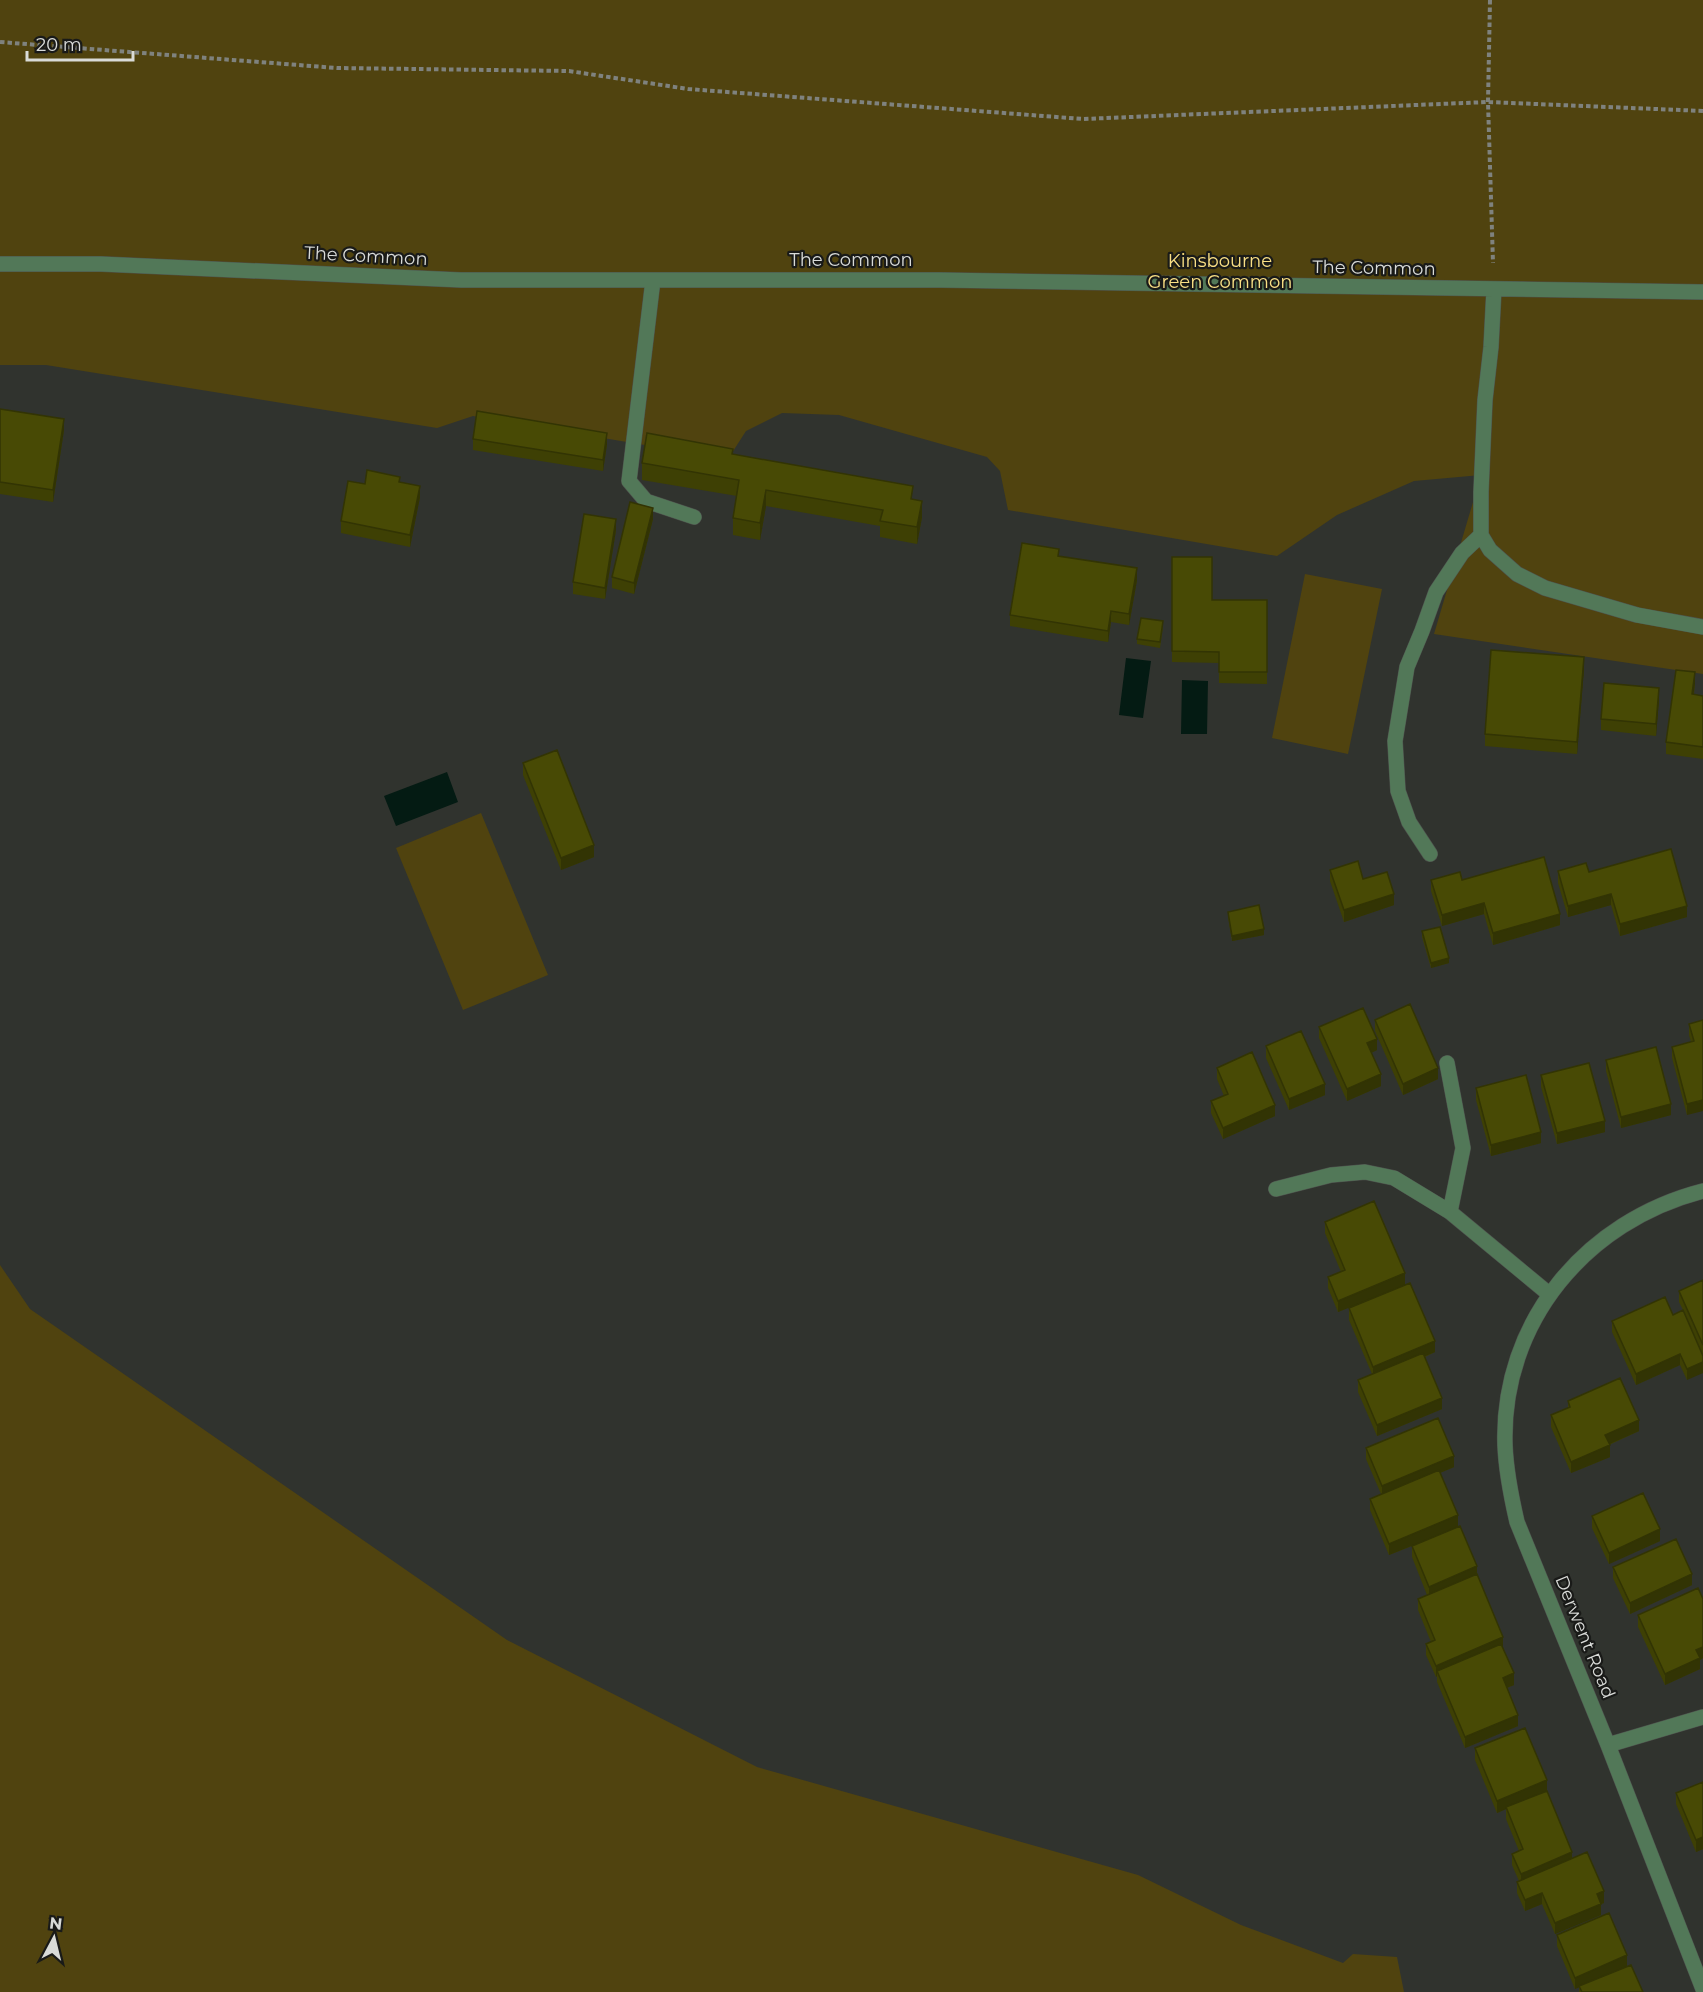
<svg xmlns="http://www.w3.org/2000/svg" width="1703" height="1992" font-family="Montserrat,sans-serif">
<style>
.green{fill:#50430f}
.water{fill:#041b13}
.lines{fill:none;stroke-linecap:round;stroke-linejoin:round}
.minor-casing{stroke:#4e514d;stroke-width:16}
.path{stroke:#7f827e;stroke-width:4;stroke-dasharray:4.5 3;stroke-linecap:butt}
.minor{stroke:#527858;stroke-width:15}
.wall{fill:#3e4004}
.shaded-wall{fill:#323404}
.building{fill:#484a05;stroke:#323404;stroke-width:1.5}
.labels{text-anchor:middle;stroke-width:4.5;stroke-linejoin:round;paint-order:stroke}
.street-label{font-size:18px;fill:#d9dbd8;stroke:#191a18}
.park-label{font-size:18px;fill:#fae085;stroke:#191a18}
</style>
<rect width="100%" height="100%" fill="#30332e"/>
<path class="green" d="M0,0H1703V674L1434,634L1481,475L1414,481L1337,515L1277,556L1008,510L1000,471L987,457L839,415L782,413L746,431L728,459L473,416L437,428L46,365H0Z
M1305,574L1382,589L1348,754L1272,738Z
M481,813L548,975L463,1010L396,848Z
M0,1265L30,1309L507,1640L757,1767L1138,1875L1241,1925L1343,1963L1353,1954L1397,1957L1404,1992H0Z"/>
<path class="water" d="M1126,658L1151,661L1143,718L1119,715Z
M1182,680L1208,681L1207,734H1181Z
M447,772L458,802L396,826L384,796Z"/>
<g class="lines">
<defs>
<path id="minor" d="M0,264H101L461,280H940L1703,292
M653,280L629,481L646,501L694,517
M1494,289L1491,347L1485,400L1481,492V535L1490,550L1517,574L1545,588L1637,615L1703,627
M1430,854L1409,822L1398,791L1395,741L1407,667L1422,631L1436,592L1462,553L1481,535
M1447,1063L1463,1148L1450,1212
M1276,1189L1331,1175L1365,1172L1394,1178L1450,1212L1549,1294
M1703,1191C1586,1221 1501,1322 1505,1445C1506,1472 1511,1496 1517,1522L1608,1745L1703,1989
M1608,1745L1703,1717"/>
</defs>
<use href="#minor" class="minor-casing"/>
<path class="path" d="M1490,0L1488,102L1493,263
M0,42L337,68L569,71L688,89L1083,119L1488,102L1703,111"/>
<use href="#minor" class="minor"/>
</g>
<path class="wall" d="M0,409L64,430L53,502L0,494Z
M473,439L607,444L603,471L473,450Z
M733,454L913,499L922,517L917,544L880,537V526L766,506L760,540L733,535V518L737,496L642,480V463Z
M400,482L420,497L410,547L341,533V521L365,484Z
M653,519L634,594L612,588V577Z
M616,530L605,599L573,594V582Z
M1059,556L1137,580L1129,625L1111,622L1108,642L1010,626V615Z
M1172,557L1212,600H1267V684L1219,683V663L1172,662Z
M1163,627L1160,648L1137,644V639Z
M1584,669L1577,754L1485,746V734Z
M1695,683L1694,694L1703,696V759L1666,754V742Z
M1659,699L1656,736L1601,730V719Z
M523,763L594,857L561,870L523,775Z
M1330,870L1394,905L1344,922L1330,881Z
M1558,871L1589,872L1687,917L1620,936L1611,905L1568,917L1558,883Z
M1431,880H1462L1560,925L1493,945L1484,914L1442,926L1431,891Z
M1228,912L1264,935L1232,941L1228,917Z
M1422,931L1449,963L1431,968L1422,937Z
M1375,1020L1438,1079L1403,1095L1375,1031Z
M1703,1020L1687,1115L1672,1058V1047L1691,1042L1689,1035V1024Z
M1319,1027L1377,1050L1371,1053L1381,1086L1347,1101L1319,1038Z
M1266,1046L1325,1095L1289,1110L1266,1058Z
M1606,1060L1671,1115L1621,1128L1606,1071Z
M1217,1068L1275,1116L1223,1139L1211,1113V1101L1224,1096L1217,1079Z
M1541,1075L1605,1132L1557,1144L1541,1087Z
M1476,1088L1541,1143L1491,1156L1476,1100Z
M1325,1222L1405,1285L1338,1312L1328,1288V1277L1341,1272L1325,1233Z
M1703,1280V1356L1687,1380L1680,1365L1636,1385L1612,1332V1321L1673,1315L1683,1310L1679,1302V1291Z
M1349,1308L1435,1352L1425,1357L1442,1409L1377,1436L1358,1392V1380L1372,1374L1349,1320Z
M1568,1401L1639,1431L1609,1445L1610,1457L1571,1473L1551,1427V1415L1568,1408Z
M1366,1448L1454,1467L1440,1473L1458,1527L1477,1575L1503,1647L1514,1685L1507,1688L1518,1726L1465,1748L1437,1682V1676L1436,1677L1426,1655V1644L1431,1642L1418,1610V1599L1427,1595L1412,1557V1546L1389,1555L1370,1510V1499L1381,1494L1366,1459Z
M1592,1516L1660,1541L1609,1564L1592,1528Z
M1613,1567L1692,1585L1630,1614L1613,1578Z
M1703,1599V1658L1700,1660V1669L1665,1685L1638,1627V1615Z
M1475,1748L1547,1791L1572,1858L1604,1903L1601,1904V1915L1555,1934L1542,1904L1525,1911L1517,1893V1882L1519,1881L1512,1865V1854L1519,1851L1506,1819V1809L1497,1813L1475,1760Z
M1703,1782V1849L1696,1852L1676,1804V1793Z
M1557,1935L1627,1966L1643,1992H1579V1987L1575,1989L1557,1946Z"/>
<path class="shaded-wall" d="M64,419V430L53,502V490Z
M607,433V444L603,471V460Z
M420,486V497L410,547V535Z
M766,490V506L760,540V523Z
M922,501V517L917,544V527Z
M653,508V519L634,594V583Z
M616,519V530L605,599V588Z
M1137,568V580L1129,625V614Z
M1111,611V622L1108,642V631Z
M1584,657V669L1577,754V742Z
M1695,672V683L1692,705V694Z
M1659,688V699L1656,736V724Z
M594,845V857L561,870V858Z
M1394,894V905L1344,922V910Z
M1611,894V905L1568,917V906Z
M1484,903V914L1442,926V915Z
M1687,906V917L1620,936V924Z
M1560,914V925L1493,945V933Z
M1264,929V935L1232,941V936Z
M1449,958V963L1431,968V963Z
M1377,1039V1050L1367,1055V1043Z
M1438,1068V1079L1403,1095V1084Z
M1381,1074V1086L1347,1101V1089Z
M1325,1084V1095L1289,1110V1099Z
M1703,1100V1111L1687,1115V1104Z
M1671,1104V1115L1621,1128V1117Z
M1275,1105V1116L1223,1139V1128Z
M1605,1121V1132L1557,1144V1133Z
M1541,1132V1143L1491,1156V1145Z
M1405,1273V1285L1338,1312V1301Z
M1435,1341V1352L1373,1378V1367Z
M1680,1354V1365L1636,1385V1374Z
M1703,1362V1373L1687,1380V1369Z
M1442,1398V1409L1377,1436V1425Z
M1639,1420V1431L1605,1446V1435Z
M1610,1445V1457L1571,1473V1462Z
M1454,1456V1467L1382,1497V1486Z
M1458,1515V1527L1389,1555V1544Z
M1660,1529V1541L1609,1564V1553Z
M1477,1566V1578L1429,1598V1587Z
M1692,1574V1585L1630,1614V1603Z
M1503,1637V1649L1437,1671V1676L1436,1677V1666Z
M1703,1647V1658L1700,1660V1669L1665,1685V1674L1696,1650Z
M1514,1673V1685L1503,1689V1678Z
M1518,1715V1726L1465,1748V1737Z
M1547,1780V1791L1497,1813V1801Z
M1703,1837V1849L1696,1852V1840Z
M1572,1852V1863L1521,1885V1874Z
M1604,1891V1903L1601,1904V1915L1555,1934V1923L1597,1894Z
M1542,1893V1904L1525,1911V1900Z
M1627,1955V1967L1575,1989V1978Z"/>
<path class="building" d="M0,409L64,419L53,490L0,482Z
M477,411L607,433L603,460L473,439Z
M647,433L733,449L732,454L913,486L911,499L922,501L917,527L880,521L883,510L766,490L760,523L733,518L739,480L642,463Z
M367,470L400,477L399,482L420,486L410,535L341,521L348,481L365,484Z
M630,502L653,508L634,583L612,577Z
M584,514L616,519L605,588L573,582Z
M1022,543L1059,549L1058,556L1137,568L1129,614L1111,611L1108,631L1010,615Z
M1172,557H1212V600H1267V672H1219V652L1172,651Z
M1141,618L1163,621L1160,642L1137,639Z
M1491,650L1584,657L1577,742L1485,734Z
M1676,670L1695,672L1692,694L1703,696V747L1666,742Z
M1604,683L1659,688L1656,724L1601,719Z
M557,750L594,845L561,858L523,763Z
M1671,849L1687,906L1620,924L1611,894L1568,906L1558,871L1586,863L1589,872Z
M1544,857L1560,914L1493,933L1484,903L1442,915L1431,880L1460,872L1462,880Z
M1358,861L1363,879L1387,872L1394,894L1344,910L1330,870Z
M1259,905L1264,929L1232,936L1228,912Z
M1440,927L1449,958L1431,963L1422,931Z
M1410,1004L1438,1068L1403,1084L1375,1020Z
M1363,1008L1377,1039L1367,1043L1381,1074L1347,1089L1319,1027Z
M1703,1020V1100L1687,1104L1672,1047L1694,1041L1689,1024Z
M1301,1031L1325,1084L1289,1099L1266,1046Z
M1656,1047L1671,1104L1621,1117L1606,1060Z
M1252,1052L1275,1105L1223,1128L1211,1101L1228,1094L1217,1068Z
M1589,1063L1605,1121L1557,1133L1541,1075Z
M1526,1075L1541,1132L1491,1145L1476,1088Z
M1374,1201L1405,1273L1338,1301L1328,1277L1345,1270L1325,1222Z
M1703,1280V1345L1679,1291Z
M1410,1283L1435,1341L1373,1367L1349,1308Z
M1665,1297L1673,1315L1683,1310L1703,1356V1362L1687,1369L1680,1354L1636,1374L1612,1321Z
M1423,1353L1442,1398L1377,1425L1358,1380Z
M1620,1378L1639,1420L1605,1435L1610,1445L1571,1462L1551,1415L1570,1407L1568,1401Z
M1438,1418L1454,1456L1382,1486L1366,1448Z
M1439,1470L1458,1515L1389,1544L1370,1499Z
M1643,1493L1660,1529L1609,1553L1592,1516Z
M1460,1526L1477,1566L1429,1587L1412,1546Z
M1676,1539L1692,1574L1630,1603L1613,1567Z
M1477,1574L1503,1637L1436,1666L1426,1644L1435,1640L1418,1599Z
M1698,1588L1703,1599V1647L1696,1650L1700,1658L1665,1674L1638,1615Z
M1501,1644L1514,1673L1503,1678L1518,1715L1465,1737L1437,1671Z
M1525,1728L1547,1780L1497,1801L1475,1748Z
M1703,1782V1837L1696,1840L1676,1793Z
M1547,1791L1572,1852L1521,1874L1512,1854L1523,1849L1506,1807Z
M1587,1852L1604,1891L1597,1894L1601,1904L1555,1923L1542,1893L1525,1900L1517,1882Z
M1609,1913L1627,1955L1575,1978L1557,1935Z
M1631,1965L1643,1992H1582L1579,1986Z"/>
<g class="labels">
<g class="street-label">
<text transform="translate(366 256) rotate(3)" y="6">The Common</text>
<text x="851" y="266">The Common</text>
<text transform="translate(1374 268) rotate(1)" y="6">The Common</text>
<text transform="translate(1585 1637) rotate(68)" y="6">Derwent Road</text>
</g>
<g class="park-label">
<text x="1220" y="267">Kinsbourne<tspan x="1220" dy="21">Green Common</tspan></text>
</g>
</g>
<g transform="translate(54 1938) rotate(7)" stroke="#191a18" stroke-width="4.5" paint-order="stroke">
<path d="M0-4.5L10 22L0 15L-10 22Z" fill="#d9dbd8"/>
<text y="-9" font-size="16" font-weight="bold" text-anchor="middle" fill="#d9dbd8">N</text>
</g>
<path d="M27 51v9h106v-9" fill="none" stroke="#d9dbd8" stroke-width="3"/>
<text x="36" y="51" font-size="18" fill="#d9dbd8" stroke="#191a18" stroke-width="4.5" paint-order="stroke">20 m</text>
</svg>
